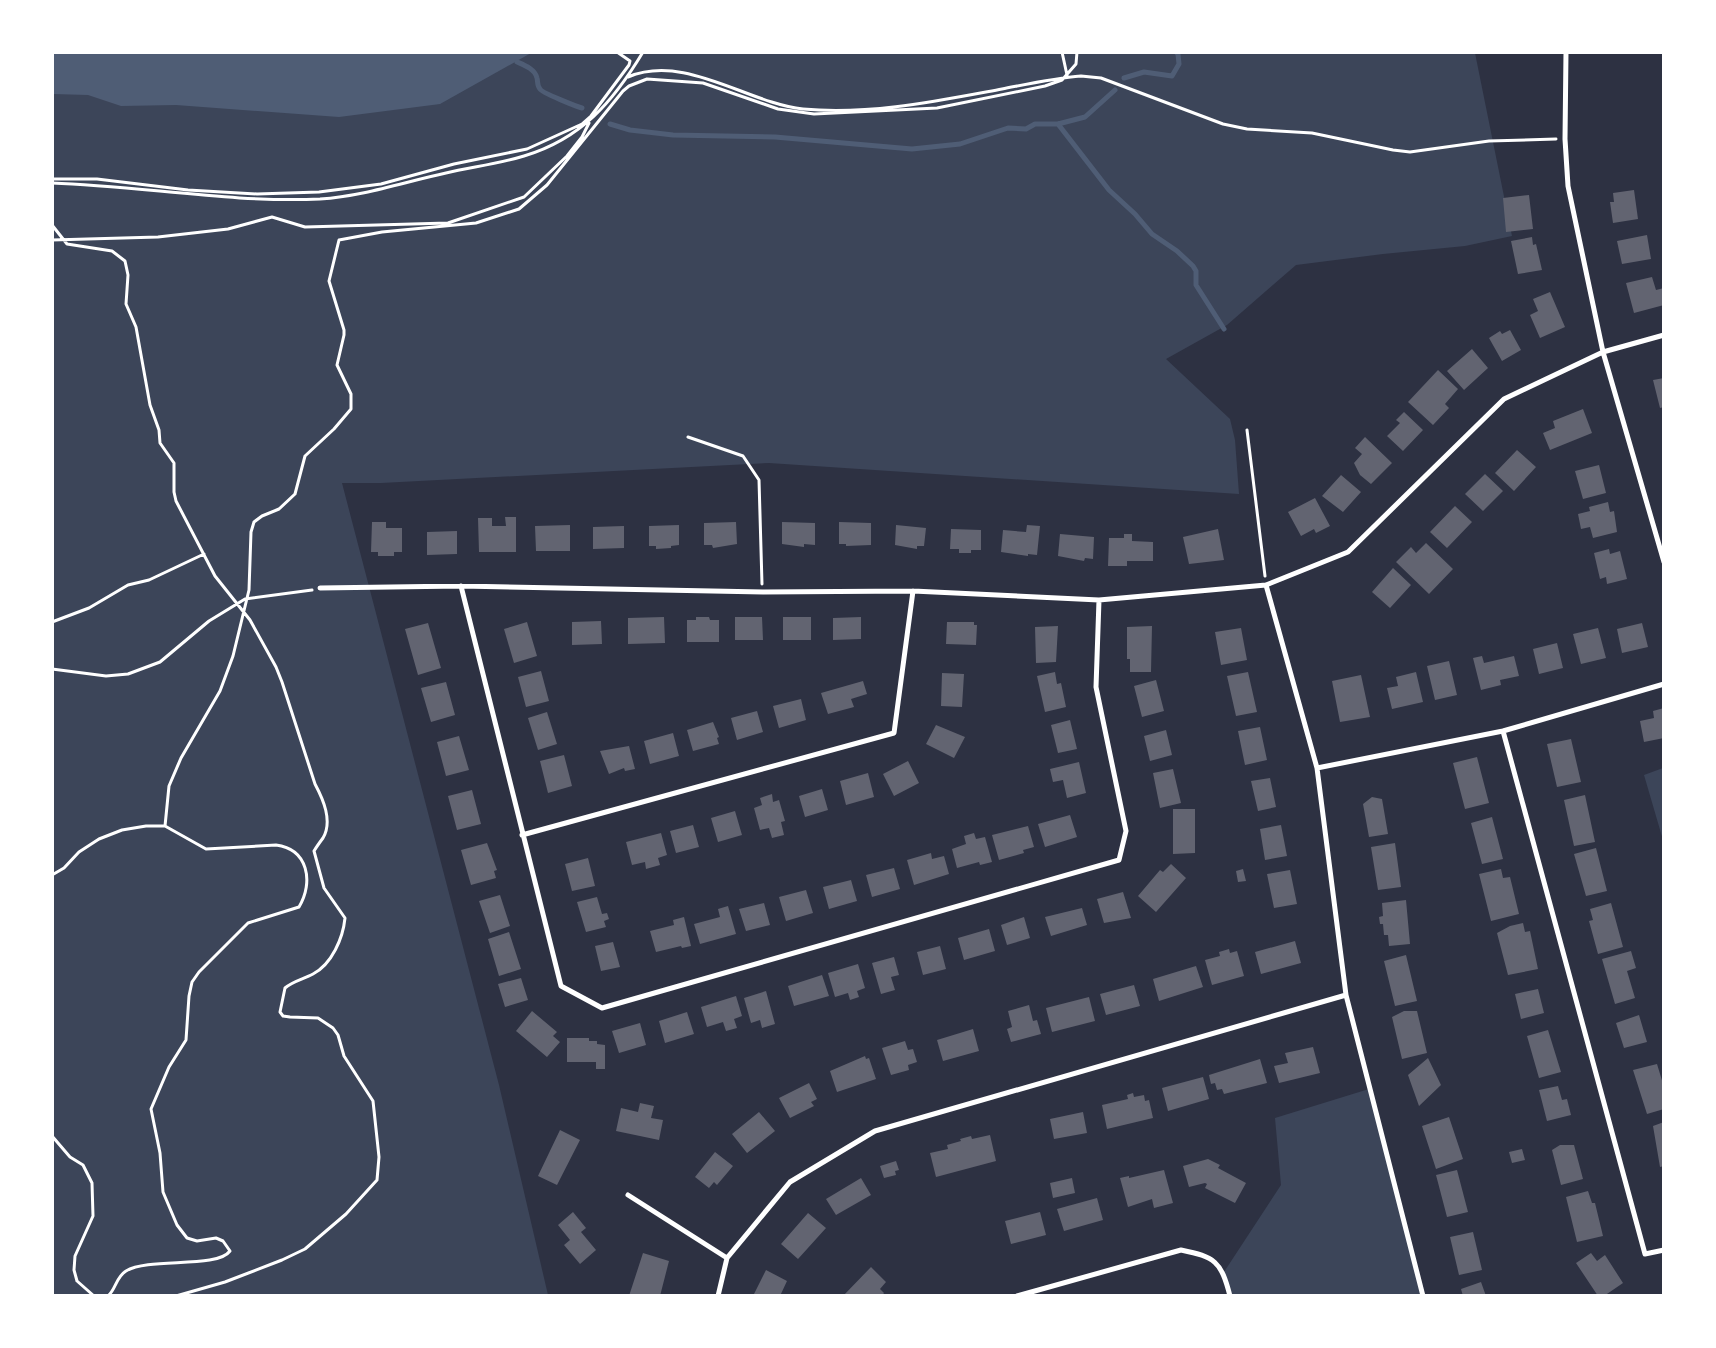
<svg xmlns="http://www.w3.org/2000/svg" width="1716" height="1348" font-family="Lora,serif">
<style>
.green{fill:#3c4559}
.water{fill:#4f5d75}
.lines{fill:none;stroke-linecap:round;stroke-linejoin:round}
.stream{stroke:#4f5d75;stroke-width:5}
.building{fill:#626471}
.path{stroke:#fff;stroke-width:3}
.minor{stroke:#fff;stroke-width:5}
</style>
<rect width="100%" height="100%" fill="#2d3142"/>
<path class="green" d="M52,53H1475L1512,236L1465,246L1383,254L1296,265L1227,325L1166,359L1230,419L1235,440L1239,494L769,463L381,483H342L499,1085L548,1295H53Z
M1663,768H1664L1663,840L1644,775Z
M1369,1089L1423,1295H1230L1224,1272L1281,1185L1275,1118Z"/>
<path class="water" d="M53,52H531V53L440,104L339,117L176,105L121,106L88,95L53,94Z"/>
<g class="lines">
<path class="stream" d="M517,62C524,65 535,69 537,78C538,82 537,86 540,89C542,93 578,107 582,108
M1124,78L1144,72L1172,76L1179,64L1178,54L1176,52
M610,124L630,130L673,135L775,137L912,149L960,144L1008,128L1026,129L1035,124H1058L1085,117L1115,90
M1058,124L1109,190L1135,214L1152,234L1177,251L1193,266L1196,271V285L1224,329"/>
</g>
<path class="building" d="M1634,190L1638,219L1613,223L1610,202H1614L1613,193Z
M1529,195L1533,229L1506,232L1503,198Z
M1647,235L1651,259L1622,264L1617,241Z
M1532,237L1533,245L1536,244L1542,270L1518,274L1511,241Z
M1652,277L1656,290L1664,288V305L1634,313L1626,283Z
M1550,292L1565,327L1540,338L1530,315L1538,311L1533,299Z
M1510,330L1521,350L1502,361L1489,338L1500,331L1502,334Z
M1472,349L1488,368L1464,390L1447,371Z
M1438,370L1458,389L1445,404L1449,408L1433,425L1408,402Z
M1664,378V407L1660,408L1653,380Z
M1583,409L1592,433L1550,450L1543,433L1555,428L1553,421Z
M1404,412L1423,430L1403,451L1387,436L1400,423L1396,420Z
M1365,437L1392,463L1371,484L1360,475L1354,463L1362,454L1355,448Z
M1517,450L1536,467L1514,491L1495,473Z
M1599,465L1606,493L1583,499L1575,471Z
M1485,474L1503,491L1483,511L1465,494Z
M1341,475L1361,492L1343,512L1322,496Z
M1315,498L1330,526L1316,533L1314,529L1301,536L1288,512Z
M1608,502L1610,512L1614,511L1617,532L1593,538L1590,527L1581,529L1578,514L1590,511L1589,507Z
M1455,506L1472,522L1447,548L1430,532Z
M505,517H516V552H479L478,518H492V526H506Z
M372,522H386V528H402V552H394V556H378V552H371Z
M736,522L737,544L713,548L712,545H704V523Z
M782,522L815,523V545L804,544V547L782,544Z
M839,522L871,523V545L846,546V544H839Z
M570,525V551H536L535,526Z
M679,525V545L671,546V548L656,549V546H649V526Z
M896,525L926,528L924,546H917V549L895,545Z
M1027,525L1040,526L1037,555L1028,554V556L1001,552L1003,530L1026,532Z
M624,526V548L593,549V527Z
M951,529L981,530V550H971V553H959V549H950Z
M1218,529L1224,560L1189,564L1183,537Z
M457,531V554L427,555V532Z
M1060,534L1094,537L1093,559L1085,558L1084,561L1058,556Z
M1124,534H1132V541L1153,542V561H1127V566H1108L1109,538H1124Z
M1426,543L1453,569L1429,594L1396,562L1411,547L1416,553Z
M1609,549L1610,554L1620,551L1627,579L1607,584L1606,577L1600,579L1594,553Z
M1393,568L1411,585L1390,608L1372,592Z
M664,617L665,643L628,644V618Z
M696,617H709L710,620H719V642H687V620H696Z
M735,617H762L763,640H735Z
M783,617H811V640H783Z
M861,617V639L833,640V618Z
M601,621L602,644L572,645V622Z
M527,622L537,656L514,663L504,629Z
M947,622H974V625H977L976,645L946,644Z
M428,623L441,668L418,675L405,629Z
M1642,623L1648,647L1622,653L1617,629Z
M1058,626L1056,662L1036,663L1035,627Z
M1152,626L1151,672H1130V659H1127V627Z
M1241,628L1247,660L1221,665L1215,632Z
M1598,628L1606,658L1581,664L1573,634Z
M1557,643L1563,668L1539,674L1533,649Z
M1482,656L1484,663L1514,656L1519,676L1500,680L1501,685L1481,690L1473,658Z
M1449,661L1457,695L1435,700L1427,666Z
M541,671L549,701L526,707L518,677Z
M1055,672L1057,684L1061,683L1066,707L1045,712L1037,676Z
M1248,672L1257,712L1236,716L1227,676Z
M1416,672L1423,702L1392,709L1387,688L1398,686L1396,677Z
M942,673L964,674L962,707L941,706Z
M1361,675L1370,717L1340,722L1332,681Z
M1156,680L1164,711L1142,717L1134,686Z
M863,681L867,694L851,699L854,707L828,714L821,693Z
M446,682L455,715L431,722L421,688Z
M801,699L806,720L779,728L773,706Z
M1664,708V738L1644,742L1640,721L1654,718L1653,711Z
M757,711L763,732L737,740L731,718Z
M547,712L557,744L538,750L528,718Z
M1070,720L1077,749L1058,753L1051,725Z
M713,722L719,737L717,738L719,744L693,751L687,730Z
M936,725L965,737L954,758L926,744Z
M1260,727L1267,760L1245,765L1238,731Z
M1166,730L1172,755L1150,761L1144,736Z
M673,733L679,756L650,764L644,741Z
M459,736L469,770L446,776L437,742Z
M1571,739L1581,782L1557,787L1547,744Z
M629,746L635,769L625,771L624,768L609,774L600,751Z
M564,755L572,786L548,793L540,761Z
M1477,757L1489,803L1465,809L1453,763Z
M908,761L919,783L894,796L883,774Z
M1079,762L1086,793L1067,798L1063,780L1053,782L1050,769Z
M1173,769L1181,803L1160,808L1153,773Z
M868,773L874,797L846,805L840,781Z
M1270,778L1276,807L1258,811L1251,781Z
M822,789L828,810L805,817L799,796Z
M472,790L481,824L457,830L448,796Z
M772,794L773,802L779,800L785,821L781,822L784,835L772,838L769,828L760,830L754,808L762,805L760,798Z
M1585,795L1595,842L1574,846L1564,800Z
M1372,797L1382,799L1388,834L1369,837L1363,804Z
M1173,809H1195V853L1173,854Z
M735,811L742,835L718,842L711,818Z
M1070,815L1077,837L1045,847L1038,824Z
M1492,817L1503,859L1482,864L1471,823Z
M693,825L699,847L676,853L670,831Z
M1281,825L1287,856L1265,860L1260,829Z
M1028,826L1034,847L1023,850L1024,853L999,860L992,835Z
M661,833L667,855L658,858L660,865L646,869L645,862L632,865L626,842Z
M974,833L976,839L985,837L992,862L980,865L979,862L957,868L952,849L966,844L964,836Z
M487,843L497,870L494,871L496,878L471,885L461,850Z
M1395,843L1401,887L1378,890L1371,847Z
M1596,848L1607,891L1586,896L1574,854Z
M931,853L932,859L944,856L949,874L914,885L907,860Z
M588,858L595,886L572,891L565,864Z
M1171,864L1186,878L1156,912L1138,896L1160,870L1163,872Z
M894,868L900,889L872,897L866,875Z
M1243,869L1246,881L1238,882L1236,871Z
M1501,869L1503,878L1510,877L1519,914L1491,921L1479,874Z
M1290,870L1297,904L1274,908L1267,874Z
M851,880L857,901L829,909L823,887Z
M806,890L813,913L786,921L779,897Z
M1123,892L1131,918L1104,923L1097,899Z
M500,895L510,926L490,933L479,901Z
M597,897L602,914L607,913L609,919L604,921L606,927L586,932L577,902Z
M1406,900L1410,944L1389,946L1388,935H1384L1383,924H1380L1379,917L1383,916L1382,903Z
M764,903L770,925L746,931L739,909Z
M1611,903L1623,947L1598,954L1589,921L1593,920L1590,909Z
M728,906L736,934L700,944L694,924L720,917L718,909Z
M1082,908L1087,925L1051,936L1045,917Z
M684,917L691,946L682,948L681,946L656,952L650,931L674,925L673,920Z
M1024,917L1030,938L1007,945L1001,925Z
M1523,923L1525,932L1530,931L1538,969L1508,975L1497,933L1510,926Z
M989,929L995,951L964,960L958,938Z
M509,932L521,969L499,976L488,939Z
M1295,941L1301,963L1261,974L1255,952Z
M613,942L620,967L601,971L595,946Z
M940,946L946,969L923,975L917,952Z
M1229,949L1230,953L1237,951L1244,976L1212,985L1205,960L1220,956L1219,952Z
M1631,951L1636,968L1627,971L1635,998L1615,1004L1602,959Z
M1406,955L1417,1001L1395,1006L1384,961Z
M894,957L899,975L891,977L895,990L881,994L872,963Z
M858,964L865,988L857,991L859,997L850,1000L848,993L835,997L828,973Z
M1196,966L1203,987L1159,1001L1153,979Z
M822,975L829,996L794,1006L788,986Z
M521,978L528,1000L505,1007L498,984Z
M1134,985L1140,1006L1106,1015L1100,994Z
M1538,989L1544,1013L1521,1019L1515,994Z
M766,991L775,1024L762,1028L760,1020L751,1023L744,998Z
M736,996L742,1016L734,1019L737,1028L726,1031L723,1022L707,1027L701,1007Z
M1089,997L1095,1021L1052,1032L1046,1008Z
M1029,1005L1033,1021L1037,1020L1041,1034L1011,1042L1007,1029L1012,1027L1008,1011Z
M532,1011L557,1032L553,1036L560,1042L547,1057L516,1031Z
M1404,1011H1417L1427,1053L1402,1059L1392,1017Z
M687,1012L694,1034L665,1043L659,1021Z
M1639,1015L1647,1042L1624,1048L1616,1023Z
M640,1023L646,1045L619,1053L612,1031Z
M973,1029L979,1051L943,1061L937,1040Z
M1548,1030L1561,1072L1539,1078L1527,1036Z
M567,1038H589V1041H597V1044L605,1045V1069H596V1062H567Z
M905,1041L908,1050L913,1049L917,1062L908,1065L909,1070L891,1075L882,1048Z
M1313,1047L1320,1073L1279,1083L1274,1066L1288,1063L1285,1053Z
M865,1056L866,1059L869,1058L876,1079L837,1092L830,1071Z
M1428,1058L1441,1085L1419,1106L1408,1075Z
M1260,1059L1267,1083L1224,1094L1222,1089L1217,1090L1215,1083L1211,1084L1209,1075Z
M1657,1064L1664,1087V1109L1647,1114L1633,1070Z
M1203,1077L1209,1099L1168,1111L1162,1088Z
M809,1083L817,1099L811,1102L814,1106L790,1118L779,1098Z
M1558,1086L1562,1100L1567,1099L1571,1115L1547,1121L1539,1090Z
M1133,1093L1134,1097L1144,1095L1145,1101L1149,1100L1153,1118L1107,1129L1102,1105L1128,1099L1127,1095Z
M640,1103L654,1106L651,1118L663,1120L659,1140L616,1131L621,1108L638,1112Z
M759,1112L775,1131L747,1153L732,1134Z
M1083,1112L1087,1133L1054,1139L1050,1119Z
M1449,1117L1463,1159L1436,1169L1422,1126Z
M1664,1122V1166L1660,1167L1653,1126Z
M560,1130L580,1140L557,1185L538,1176Z
M990,1135L996,1161L936,1177L930,1153L948,1149L947,1145L961,1141L960,1139L971,1136L972,1139Z
M1560,1145H1574L1583,1179L1561,1185L1552,1150Z
M1522,1149L1525,1160L1512,1163L1509,1152Z
M715,1152L733,1166L717,1185L714,1182L709,1188L695,1177Z
M1208,1159L1220,1165L1218,1168L1246,1183L1235,1203L1205,1188L1207,1184L1205,1183L1189,1187L1183,1166Z
M896,1161L899,1170L895,1171L896,1175L884,1178L880,1166Z
M1164,1170L1173,1203L1154,1208L1152,1199L1128,1207L1120,1178L1129,1176V1178Z
M1457,1170L1468,1212L1447,1217L1436,1175Z
M861,1178L871,1195L836,1215L826,1199Z
M1072,1178L1075,1193L1053,1198L1050,1183Z
M1588,1191L1592,1203H1595L1603,1236L1577,1242L1566,1197Z
M1097,1198L1103,1220L1064,1231L1057,1209Z
M573,1212L586,1228L581,1232L596,1250L580,1264L564,1245L570,1240L558,1225Z
M1040,1212L1046,1235L1011,1244L1005,1221Z
M808,1213L826,1228L798,1259L781,1244Z
M1473,1232L1482,1270L1459,1275L1450,1237Z
M643,1253L669,1261L660,1296H629Z
M1591,1253L1597,1261L1605,1255L1623,1283L1604,1296H1598L1576,1263Z
M871,1267L886,1282L880,1289L884,1293L882,1296H843Z
M766,1270L787,1281L780,1296H753Z
M1481,1282L1486,1296H1463L1461,1289Z"/>
<g class="lines">
<path class="path" d="M1062,52L1067,75
M628,77C685,53 747,103 803,109C870,115 937,101 1002,89C1028,84 1055,78 1081,76L1101,78L1223,124L1247,129L1312,133L1393,150L1410,152L1489,141L1556,139
M52,179H97L188,190L257,194L319,192L381,184L454,164L527,149L582,124L591,116L629,65L630,61L617,52
M52,183C142,186 230,203 320,199C364,196 404,182 446,173C472,167 498,164 524,156C581,139 613,102 643,52
M52,225L67,244L112,251L125,261L128,275L126,304L136,327L150,405L159,430L160,443L174,463V492L176,501L215,576L250,620L276,667L282,682L315,784C323,799 333,821 323,838C320,842 317,846 314,851L324,888L345,918C343,938 332,964 313,974C304,979 293,981 285,988L280,1012L283,1016L290,1017L318,1018L333,1028L338,1035L344,1056L373,1101L379,1157L377,1180L346,1214L305,1249L282,1260L225,1282L176,1296
M52,240L158,237L228,229L272,217L305,227L448,223L524,197L567,156L582,137L589,123
M1247,430L1265,576
M688,437L743,456L759,480L762,584
M52,622L89,608L128,585L149,580L204,554
M52,669L106,676L128,674L160,662L209,621L245,599L312,590
M165,826L169,786L181,758L220,691L233,656L249,590L251,532L254,522L262,516L279,509L295,494L305,456L334,429L351,409V394L337,365L344,335V330L329,281L339,240L382,232L476,223L519,209L547,185L623,91L629,86L647,79L703,83L778,109L814,114L937,108L1045,86L1062,80L1076,64L1077,52
M52,875L64,868L79,852L99,839L122,830L146,826H165L206,849L276,845C308,849 314,882 299,907L248,923L199,972L192,982L189,996L186,1040L169,1067L151,1109L160,1153L163,1192L177,1225L187,1238L197,1241L216,1238L223,1241L230,1251C217,1269 149,1257 126,1271C116,1277 116,1289 108,1296
M52,1136L70,1157L83,1165L92,1183L93,1216L75,1256L74,1270L77,1281L94,1296"/>
<path class="minor" d="M1566,52L1565,139L1568,186L1603,352L1664,562
M1266,585L1317,768L1346,995L1423,1296
M461,586L561,986L602,1008L1119,860L1126,831L1096,687L1099,600
M320,588L461,586L763,592L913,591L1099,600L1266,585L1348,552L1504,399L1603,352L1664,335
M1503,731L1645,1254L1664,1250
M1317,768L1503,731L1664,684
M522,835L894,733L913,591
M628,1195L727,1258
M718,1296L727,1258L790,1182L875,1131L1346,995
M1017,1296L1181,1250C1215,1257 1221,1261 1230,1296"/>
</g>
<rect width="1716" height="1348" fill="none" stroke="#ffffff" stroke-width="108"/>
</svg>
